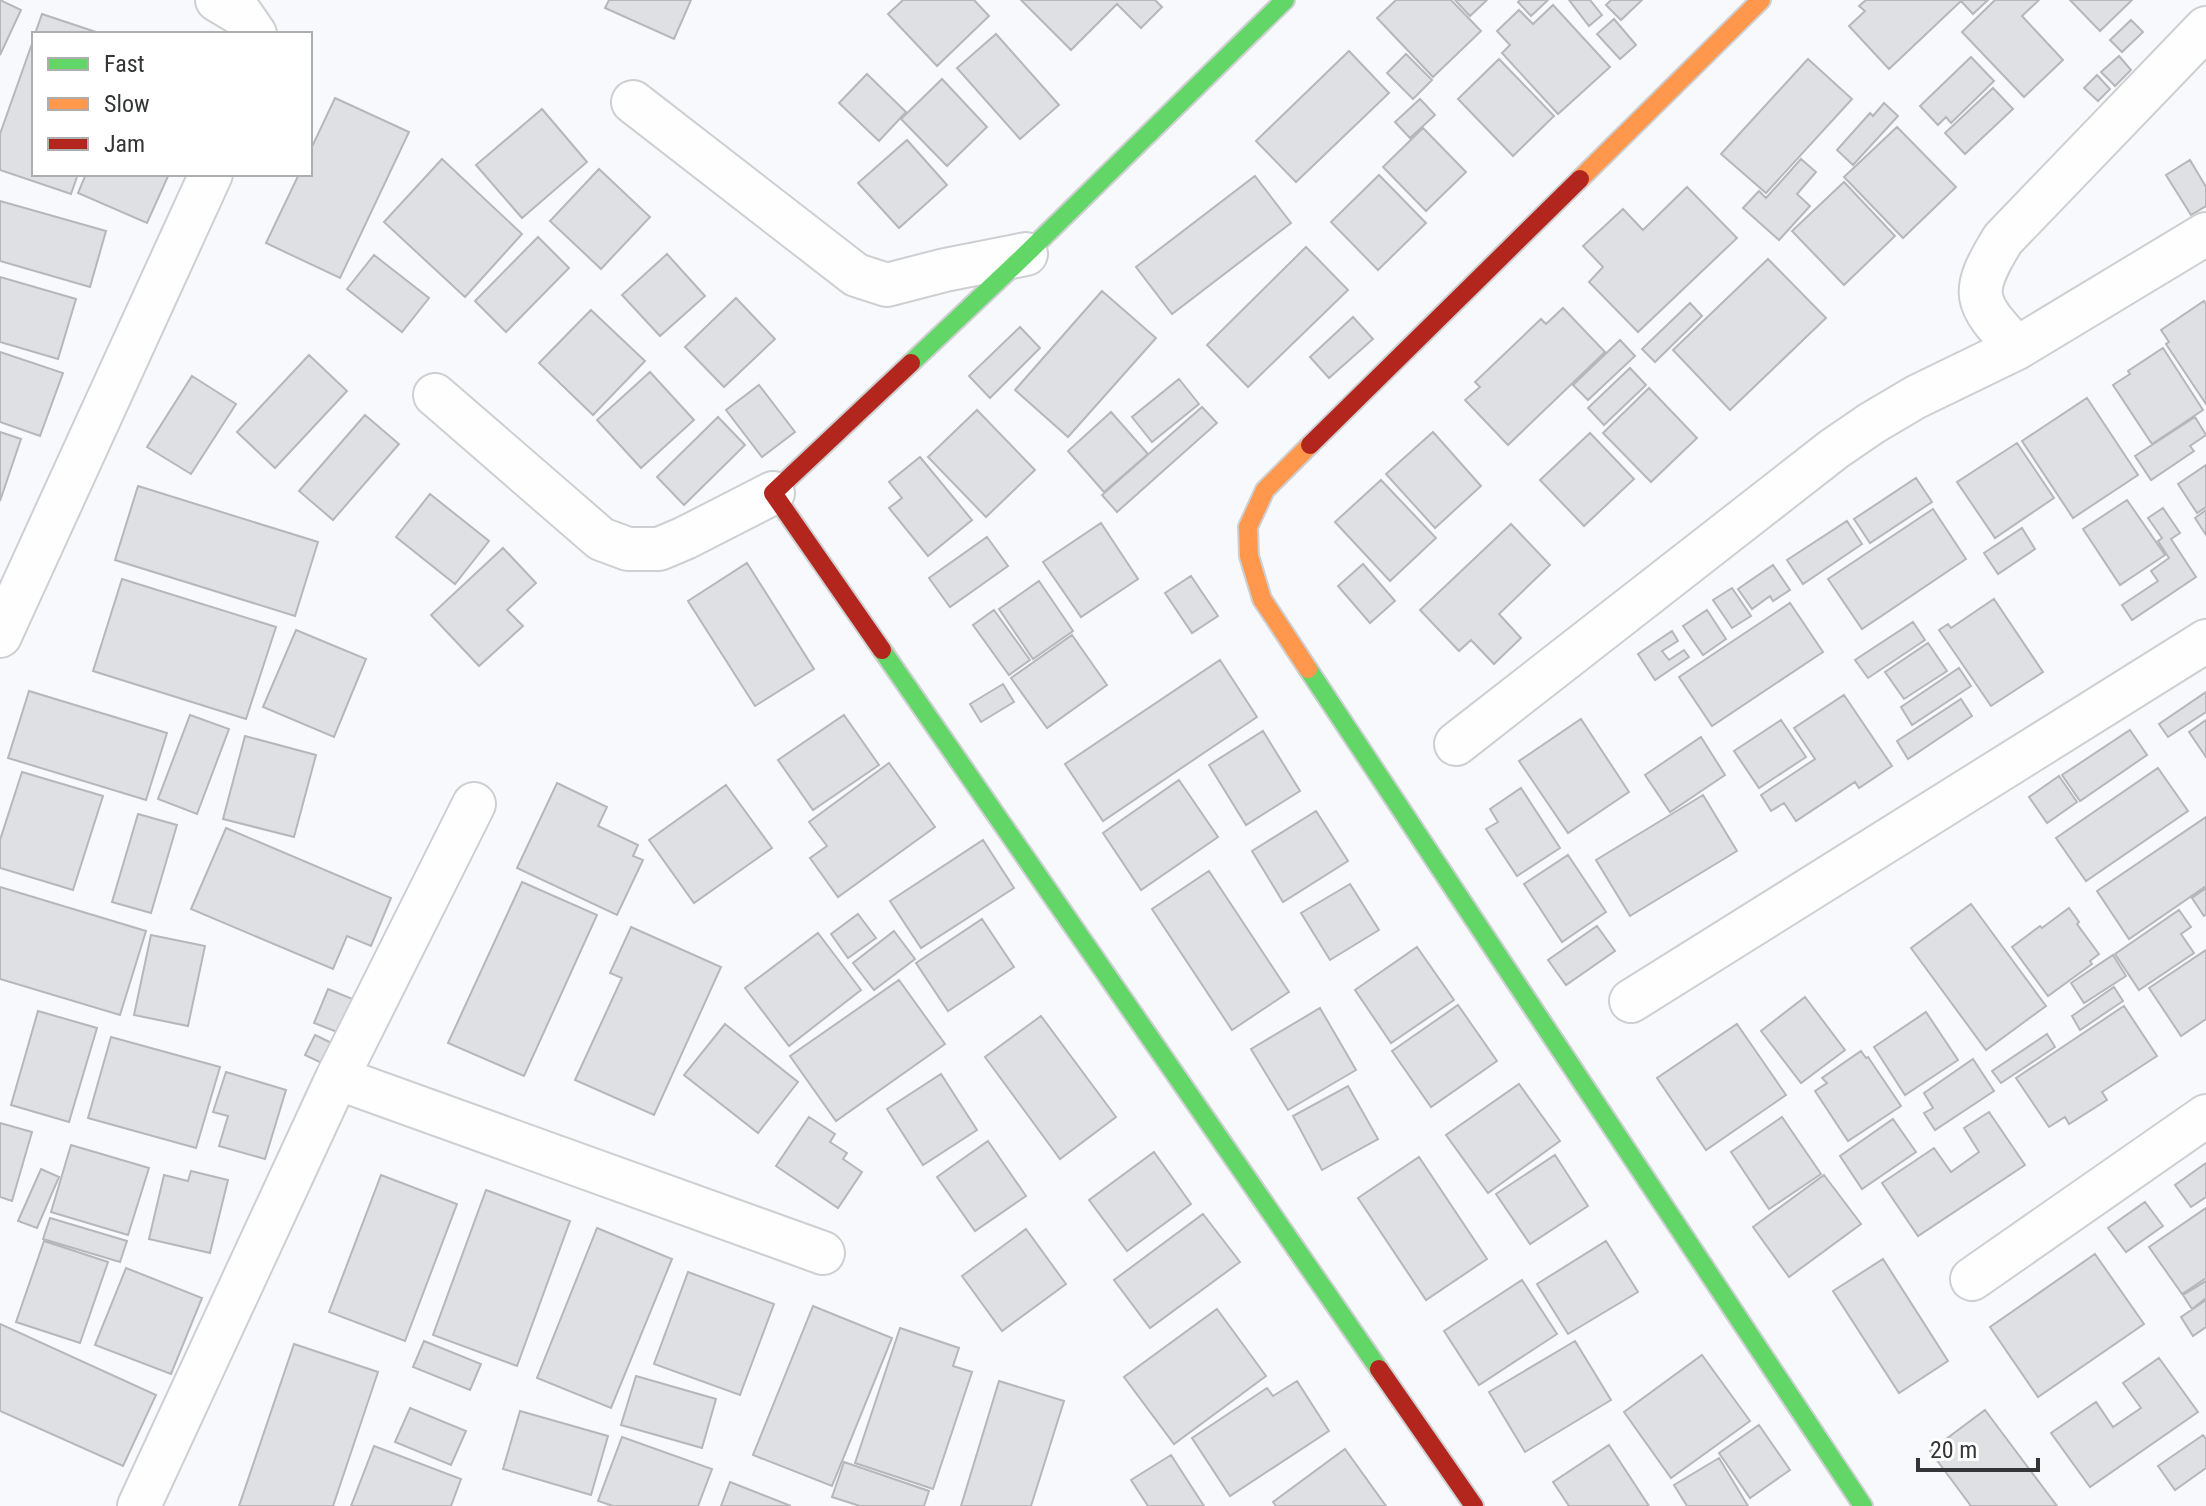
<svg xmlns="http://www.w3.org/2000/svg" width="2206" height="1506" font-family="'Roboto Condensed',sans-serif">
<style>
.building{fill:#dfe0e3;stroke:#b7b7ba;stroke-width:2}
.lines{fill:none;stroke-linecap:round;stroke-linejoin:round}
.street-casing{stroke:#cecfd2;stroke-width:46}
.fast-casing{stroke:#cecfd2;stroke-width:22}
.slow-casing{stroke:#cecfd2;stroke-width:22}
.jam-casing{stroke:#cecfd2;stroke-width:22}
.street{stroke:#fefeff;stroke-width:42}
.fast{stroke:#63d668;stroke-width:18}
.slow{stroke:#ff974d;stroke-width:18}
.jam{stroke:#b3261e;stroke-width:18}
</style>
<rect width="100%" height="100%" fill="#f7f9fd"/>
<path class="building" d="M0,0L21,10L0,55Z
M609,0H691L674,39L605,8Z
M903,0H974L989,16L937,66L888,14Z
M1021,0H1155L1162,7L1141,28L1117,4L1071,50Z
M1396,0H1451L1481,31L1433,77L1377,18Z
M1455,0H1487L1470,16Z
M1520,0H1548L1531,16L1518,2Z
M1569,0H1590L1602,15L1589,26Z
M1611,0H1642L1621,20L1606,5Z
M1866,0H1988L1973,14L1961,1L1889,69L1849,26L1865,11L1859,6Z
M1995,0H2039L2022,16L2063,60L2024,97L1962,32Z
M2070,0H2132L2100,31Z
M1553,5L1610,67L1558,114L1502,53L1510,45L1497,31L1519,10L1533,24Z
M42,14L102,34H35Z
M1614,19L1636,45L1620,59L1597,34Z
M2131,20L2143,32L2122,52L2110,40Z
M996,34L1059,105L1020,139L957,68Z
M34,38V174H78L71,194L0,170V134Z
M1349,51L1389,93L1296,182L1256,141Z
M1406,54L1432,80L1413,99L1387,73Z
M2119,56L2131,70L2115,86L2101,72Z
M1971,57L1994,81L1951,123L1946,117L1938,125L1920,106Z
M1499,59L1554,116L1513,156L1458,99Z
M1808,59L1852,99L1766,193L1721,154Z
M867,74L906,112L879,141L839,103Z
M2097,75L2110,89L2098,101L2084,88Z
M942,79L987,127L947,166L901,119Z
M1993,88L2013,109L1965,154L1945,133Z
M335,98L409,132L340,278L266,243L299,174H310V151Z
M1420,99L1435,115L1410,138L1395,122Z
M1884,103L1898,116L1853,165L1837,150L1870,113L1873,116Z
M542,109L587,162L522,218L476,165Z
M1897,127L1956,187L1903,238L1844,177Z
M1423,128L1466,172L1426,211L1383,167Z
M907,140L947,185L899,228L858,183Z
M442,159L522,234L465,297L384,222Z
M1801,159L1816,172L1797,194L1810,206L1779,240L1743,208L1759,191L1766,198Z
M2190,160L2206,187V206L2191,215L2166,175Z
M599,169L650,217L601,269L550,221Z
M86,174H169L147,223L78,193Z
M1379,175L1426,223L1378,270L1331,222Z
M1255,176L1291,223L1172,314L1136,267Z
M1844,182L1895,236L1844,285L1792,231Z
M1687,187L1737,238L1638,332L1589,282L1603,267L1583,246L1623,209L1643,230Z
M0,201L106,231L90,287L0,261Z
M538,237L569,268L506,332L475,301Z
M1306,247L1348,290L1248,387L1207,345Z
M667,254L705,296L660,336L622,295Z
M374,255L429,298L402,332L347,289Z
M1768,259L1826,318L1730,410L1673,350Z
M0,277L76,299L58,359L0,342Z
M1102,291L1156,338L1068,437L1015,390Z
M736,298L775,339L724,387L685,347Z
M2204,301L2206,304V404L2166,344L2169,342L2161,330Z
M1690,303L1702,316L1655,362L1642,349Z
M1563,308L1605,352L1508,445L1465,400L1480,387L1475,382L1541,319L1546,324Z
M591,310L645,361L593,415L539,363Z
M1353,317L1373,339L1329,378L1310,357Z
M1020,327L1040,348L990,398L969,376Z
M1620,340L1635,356L1588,400L1573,385Z
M2163,348L2203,410L2152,444L2113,385L2130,374L2128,371Z
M0,352L63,373L40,436L0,422Z
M309,355L347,391L275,468L237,432Z
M1630,368L1646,385L1604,425L1588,408Z
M650,372L694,420L641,468L597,420Z
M192,376L236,404L191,474L147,447Z
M1179,379L1199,404L1152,442L1132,417Z
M759,385L795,432L762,457L726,410Z
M1649,388L1697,438L1651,482L1603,433Z
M2087,398L2138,475L2073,518L2022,441Z
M1202,407L1217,423L1117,512L1102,495Z
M977,410L1035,470L986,517L928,457Z
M1111,412L1148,454L1104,492L1068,451Z
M365,415L399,444L333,520L299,491Z
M718,417L745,445L684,505L657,477Z
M2195,417L2206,435L2190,446L2194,451L2151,480L2135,456Z
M0,432L21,439L0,501Z
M1433,432L1481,486L1435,528L1386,474Z
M1590,433L1634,479L1584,526L1540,480Z
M2017,443L2054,498L1995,538L1957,482Z
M920,457L972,520L928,556L889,508L902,498L889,482Z
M2206,465V507L2197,513L2178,484Z
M1916,478L1932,502L1870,543L1854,519Z
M1381,480L1436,538L1390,581L1335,522Z
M138,486L318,542L295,616L115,560Z
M430,494L489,541L455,584L396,537Z
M2127,500L2165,555L2120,585L2083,529Z
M2163,508L2180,533L2171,539L2196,577L2132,620L2122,605L2158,581L2151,571L2169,558L2158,541L2162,538L2148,518Z
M1933,509L1966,559L1862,629L1828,579Z
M2206,510V535L2195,518Z
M1847,521L1862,544L1803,584L1787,560Z
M1101,523L1138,579L1081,617L1043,562Z
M1511,524L1550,565L1499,614L1521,638L1494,664L1471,640L1459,651L1420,610Z
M2022,528L2035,549L1998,574L1984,553Z
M987,537L1008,566L950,607L929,578Z
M503,548L536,583L507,610L523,626L479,666L431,615Z
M747,563L814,669L755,706L688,601Z
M1363,564L1395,601L1370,623L1338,586Z
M1773,565L1790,590L1773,601L1770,596L1752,609L1738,589Z
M1191,576L1218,616L1192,633L1165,593Z
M122,579L276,627L246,719L93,671Z
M1039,581L1073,631L1033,659L999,609Z
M1732,588L1751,616L1732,628L1713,600Z
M1994,599L2043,672L1991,706L1939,630L1948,624L1951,628Z
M1790,603L1823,652L1712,726L1679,677Z
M994,610L1030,660L1009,675L973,625Z
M1707,610L1726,639L1703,655L1683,626Z
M1913,622L1925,640L1868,678L1855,660Z
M296,630L366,659L334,737L263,707Z
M1672,631L1678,641L1662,651L1669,660L1684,650L1689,657L1655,680L1638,654Z
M1072,635L1107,685L1047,728L1011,678Z
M1928,643L1947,671L1904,699L1885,672Z
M1220,660L1257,717L1103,821L1065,764Z
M1959,668L1971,686L1912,725L1901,707Z
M1003,684L1014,702L981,722L970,704Z
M29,691L167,733L146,800L8,758Z
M2206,692V712L2168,737L2159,724Z
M1844,695L1892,766L1859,788L1855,782L1796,821L1784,803L1771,811L1761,795L1815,759L1794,728Z
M1961,699L1972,716L1908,759L1897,741Z
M190,715L229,729L197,814L158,799Z
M844,715L879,765L813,810L778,760Z
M1581,719L1629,792L1568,833L1519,761Z
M1781,720L1806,757L1759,788L1734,751Z
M2206,720V757L2189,732Z
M2130,730L2147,755L2080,801L2062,775Z
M1263,731L1300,791L1246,825L1209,765Z
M245,736L316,755L294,837L223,819Z
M1701,737L1725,775L1670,812L1645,775Z
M889,763L935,827L838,897L810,858L827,846L809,822Z
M2158,768L2188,811L2086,881L2056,838Z
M22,772L103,796L73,890L0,868V840Z
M2059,776L2077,802L2047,823L2029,797Z
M1179,780L1218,837L1141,890L1103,833Z
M557,783L607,807L598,826L638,845L633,856L643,860L617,915L517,868Z
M726,785L772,848L694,903L649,840Z
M1521,788L1560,848L1517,876L1486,829L1498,822L1490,809Z
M1703,795L1737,851L1630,916L1596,860Z
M1316,811L1348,861L1283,902L1252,851Z
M138,814L177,825L151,913L112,902Z
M2206,817V886L2129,939L2097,891Z
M226,828L391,898L371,946L347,936L333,969L191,909Z
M983,840L1014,888L921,948L890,901Z
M1568,855L1606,912L1562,942L1524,884Z
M1209,871L1289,992L1232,1030L1152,909Z
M522,882L597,915L524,1076L448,1043Z
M1350,884L1379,930L1330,960L1301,913Z
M0,887L146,931L120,1015L0,979Z
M2206,888V915L2204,916L2192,898Z
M1971,904L2046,1006L1986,1050L1911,948Z
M2069,908L2079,922L2077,924L2099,954L2090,961L2092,964L2048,996L2012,947L2040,926L2042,928Z
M2179,910L2191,927L2181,934L2194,953L2139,990L2115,954Z
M858,914L876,938L848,958L831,934Z
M982,919L1014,967L948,1011L916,963Z
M1597,926L1615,951L1566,985L1548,960Z
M631,927L721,967L654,1115L575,1080L622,978L610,973Z
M894,931L915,959L874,990L853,963Z
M818,933L861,990L789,1046L745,988Z
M151,935L205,946L188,1026L134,1015Z
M1417,947L1454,1000L1391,1043L1355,990Z
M2206,950V1019L2181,1036L2149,988Z
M2113,955L2126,976L2084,1003L2071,983Z
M899,980L945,1044L836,1121L790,1056Z
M2114,987L2123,1001L2080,1030L2072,1016Z
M328,989L355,1000L342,1034L314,1023Z
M1805,997L1845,1050L1801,1083L1761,1031Z
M1458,1005L1497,1061L1431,1107L1392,1051Z
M2124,1006L2157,1056L2102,1092L2107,1100L2069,1124L2065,1117L2049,1127L2016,1078Z
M1320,1008L1356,1070L1288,1110L1251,1049Z
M38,1011L97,1028L69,1122L11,1105Z
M1926,1012L1958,1060L1905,1095L1874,1047Z
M1041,1016L1116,1117L1060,1159L985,1057Z
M725,1024L798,1082L758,1133L684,1075Z
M1737,1024L1786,1095L1706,1150L1657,1078Z
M2047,1034L2055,1047L2001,1083L1992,1071Z
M315,1035L338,1046L328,1066L305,1055Z
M111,1037L220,1067L196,1148L88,1118Z
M1861,1051L1866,1058L1868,1057L1901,1106L1848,1141L1815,1091L1827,1083L1822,1078Z
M1973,1059L1994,1091L1935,1130L1924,1113L1933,1108L1924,1093Z
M226,1072L286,1090L265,1159L219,1146L228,1116L213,1112Z
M941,1074L977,1130L923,1165L887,1109Z
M1519,1084L1560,1141L1488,1193L1446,1135Z
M1348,1086L1378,1139L1322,1170L1293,1116Z
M1989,1112L2025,1165L1918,1236L1882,1183L1934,1148L1951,1172L1979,1152L1964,1128Z
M809,1117L835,1134L830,1142L847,1153L843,1159L862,1172L838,1208L776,1166Z
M1782,1117L1821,1174L1769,1209L1731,1152Z
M1893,1119L1916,1152L1862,1189L1840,1156Z
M0,1123L32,1132L12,1201L0,1197Z
M988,1141L1026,1196L975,1231L937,1177Z
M71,1145L149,1168L128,1235L51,1212Z
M1154,1152L1191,1204L1127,1251L1089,1200Z
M1555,1155L1588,1206L1530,1244L1496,1194Z
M1419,1157L1487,1259L1426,1300L1358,1198Z
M2206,1163V1197L2191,1207L2175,1185Z
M41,1169L59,1177L37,1228L18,1221Z
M191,1171L228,1180L210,1253L149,1239L164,1175L188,1181Z
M381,1175L457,1204L405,1341L329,1312Z
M1824,1175L1861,1224L1789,1277L1753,1227Z
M486,1190L570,1221L517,1366L433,1335Z
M2145,1202L2163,1226L2126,1252L2108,1228Z
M2206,1208V1278L2182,1294L2149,1247Z
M1203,1214L1240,1262L1150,1328L1114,1280Z
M50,1218L127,1241L120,1262L43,1239Z
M597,1228L672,1259L611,1408L537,1378Z
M1026,1229L1066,1284L1002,1331L962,1276Z
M44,1241L108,1262L80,1343L16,1322Z
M1606,1241L1638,1292L1568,1334L1537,1284Z
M2095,1254L2144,1324L2038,1397L1990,1327Z
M1883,1259L1948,1361L1899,1393L1833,1291Z
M126,1268L202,1298L171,1374L95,1345Z
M688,1272L774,1304L740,1395L654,1364Z
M1522,1280L1557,1334L1479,1385L1444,1331Z
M2206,1281V1298L2192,1309L2183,1295Z
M2206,1300V1327L2193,1336L2181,1317Z
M813,1306L892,1338L832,1486L753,1455Z
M1217,1309L1266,1376L1174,1444L1124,1377Z
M0,1324L156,1395L123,1466L0,1411Z
M900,1328L959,1348L953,1366L972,1372L933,1489L855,1463Z
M424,1341L481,1364L470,1390L413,1367Z
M1575,1341L1611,1400L1525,1452L1489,1392Z
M294,1344L378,1372L333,1506H239Z
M1702,1355L1750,1421L1671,1478L1624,1412Z
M2159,1358L2198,1412L2090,1487L2051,1433L2096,1402L2113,1427L2141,1408L2123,1383Z
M636,1376L716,1399L702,1448L621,1425Z
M999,1381L1064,1401L1031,1506H961Z
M1297,1381L1329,1431L1230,1496L1192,1438L1267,1388L1273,1396Z
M410,1408L466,1431L451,1465L395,1442Z
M1985,1410L2057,1506H1971L1930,1451Z
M520,1411L608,1436L591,1495L503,1469Z
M1759,1425L1790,1470L1750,1498L1719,1453Z
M2203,1435L2206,1439V1468L2175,1490L2158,1466Z
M622,1437L712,1469L698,1506H613L598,1501Z
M1609,1445L1649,1506H1569L1553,1482Z
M374,1446L461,1479L451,1506H351Z
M1345,1449L1386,1506H1276L1273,1502Z
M1171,1455L1204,1506H1148L1131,1480Z
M1719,1458L1748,1506H1687L1674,1485Z
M844,1462L929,1491L924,1506H860L832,1497Z
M730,1482L791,1506H721Z"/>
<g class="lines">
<defs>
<path id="street" d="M217,0L242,15L255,34
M633,102L856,275L887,285L945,270L1026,254
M2017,348C1974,302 1969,294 2003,239L2206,28
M435,395L601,539L628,549H659L685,538L773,493
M0,636L211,174
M1456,744L1834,449L1872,423L1916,397L2017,348L2206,234
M1631,1001L2206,641
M337,1078L823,1253
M1972,1279L2206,1116
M139,1506L337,1078L474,804"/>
<path id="fast" d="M911,363L1026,254L1285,0
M882,650L1379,1369
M1308,669L1863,1506"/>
<path id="slow" d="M1580,179L1761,0
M1308,669L1262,599L1249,556L1248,527L1265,490L1310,445"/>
<path id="jam" d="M1310,445L1580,179
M882,650L773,493L911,363
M1379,1369L1474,1506"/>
</defs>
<use href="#street" class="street-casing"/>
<use href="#fast" class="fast-casing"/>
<use href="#slow" class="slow-casing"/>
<use href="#jam" class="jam-casing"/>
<use href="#street" class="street"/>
<use href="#fast" class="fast"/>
<use href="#slow" class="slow"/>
<use href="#jam" class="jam"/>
</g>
<rect x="32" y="32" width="280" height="144" fill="#ffffff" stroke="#aeaeaf" stroke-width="2"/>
<rect x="48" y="58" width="40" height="12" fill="#63d668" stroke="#aeaeaf" stroke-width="2"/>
<text x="104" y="72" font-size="24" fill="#343537">Fast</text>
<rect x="48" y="98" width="40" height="12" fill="#ff974d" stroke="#aeaeaf" stroke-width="2"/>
<text x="104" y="112" font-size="24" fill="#343537">Slow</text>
<rect x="48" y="138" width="40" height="12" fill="#b3261e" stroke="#aeaeaf" stroke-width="2"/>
<text x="104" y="152" font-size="24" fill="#343537">Jam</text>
<path d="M1918 1458v12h120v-12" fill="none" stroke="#343537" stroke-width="4"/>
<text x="1930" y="1458" font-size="24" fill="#343537" stroke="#ffffff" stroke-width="6" paint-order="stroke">20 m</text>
</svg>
